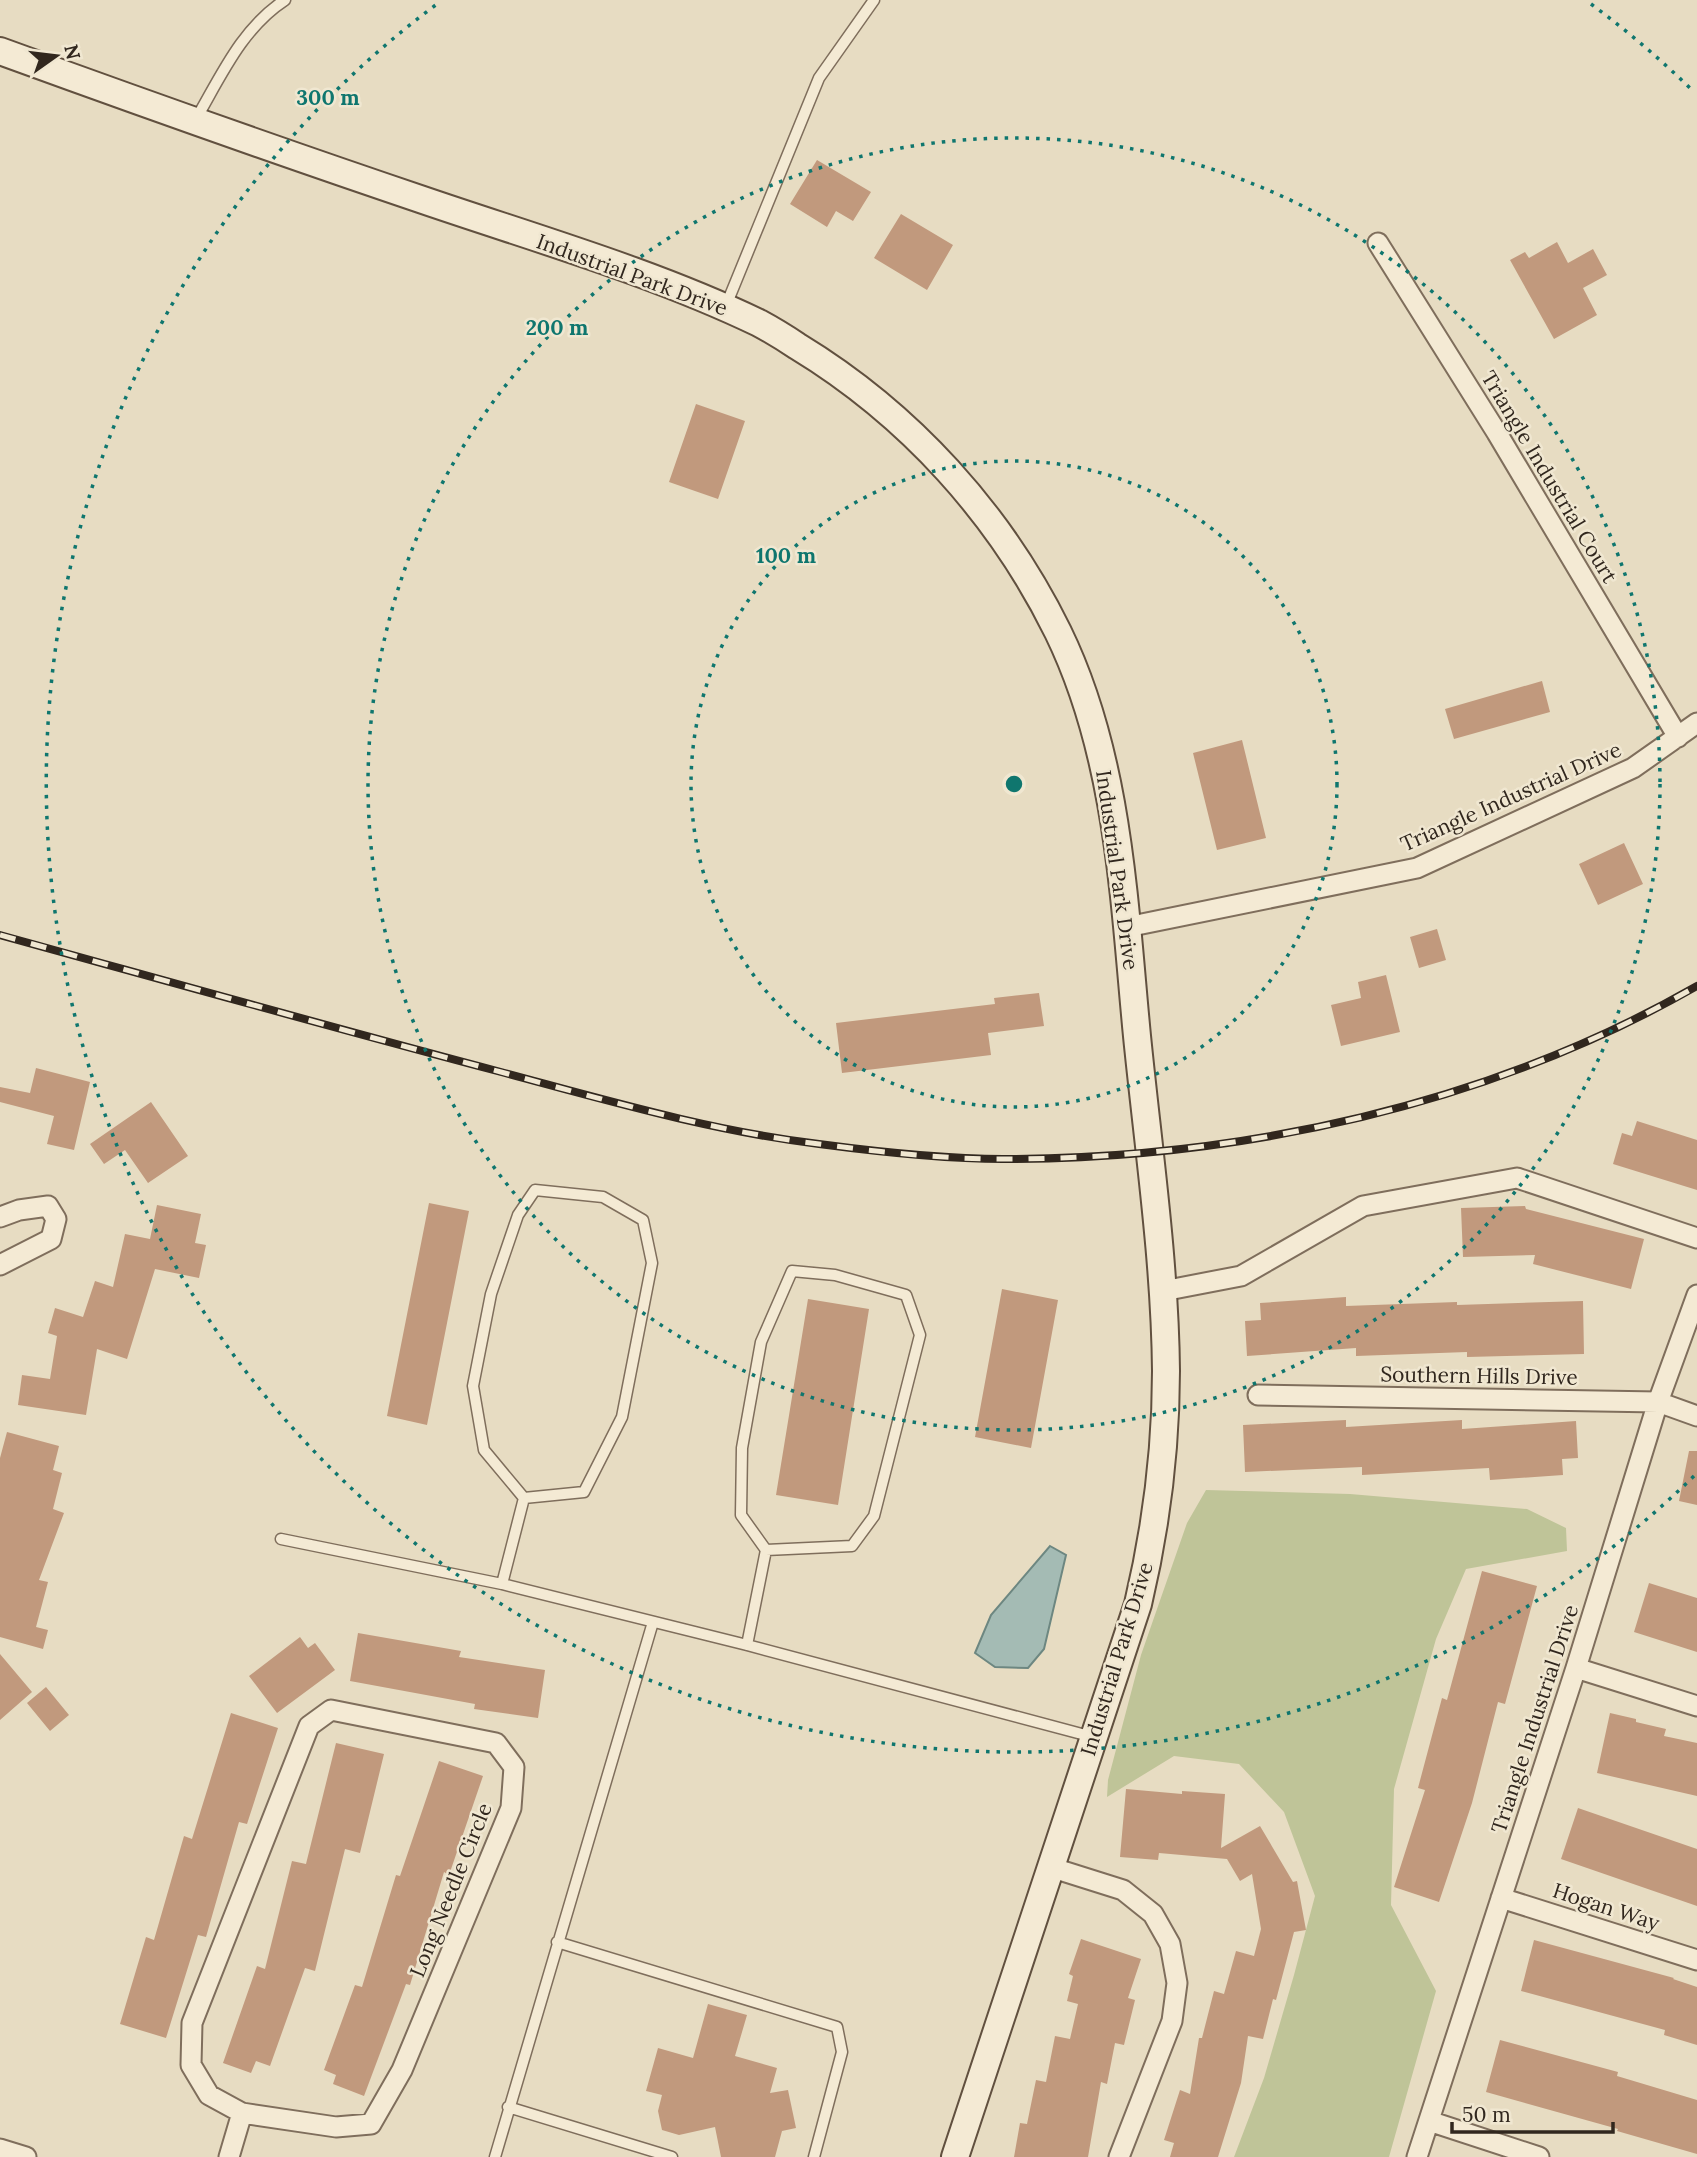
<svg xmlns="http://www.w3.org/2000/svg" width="1697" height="2157" font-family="Lora,serif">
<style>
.green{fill:#bfc498}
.water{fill:#a4bbb4;stroke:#6d8781;stroke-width:2}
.building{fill:#c1997d}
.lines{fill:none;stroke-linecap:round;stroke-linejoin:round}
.lane-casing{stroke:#7f6e5c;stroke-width:13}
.street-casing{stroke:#7f6e5c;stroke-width:23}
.secondary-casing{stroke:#61503f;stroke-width:30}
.lane{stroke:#f4ead4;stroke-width:10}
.street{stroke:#f4ead4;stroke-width:19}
.secondary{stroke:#f4ead4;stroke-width:26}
.rail-casing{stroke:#31271e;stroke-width:8}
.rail{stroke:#f0e7d1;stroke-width:5;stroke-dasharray:16;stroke-linecap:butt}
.ring{fill:none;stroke:#0f766e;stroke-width:3.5;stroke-dasharray:3.5 7}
.labels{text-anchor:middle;stroke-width:5;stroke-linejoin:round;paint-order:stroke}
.street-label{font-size:21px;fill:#31271e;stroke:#f0e7d1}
.centre{fill:#0f766e;stroke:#f0e7d1;stroke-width:3.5}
.ring-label{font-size:21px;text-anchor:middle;font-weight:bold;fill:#0f766e;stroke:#f0e7d1;stroke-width:5;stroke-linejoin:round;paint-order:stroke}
</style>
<rect width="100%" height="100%" fill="#e7dcc2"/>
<path class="green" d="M1206,1490L1350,1494L1527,1509L1566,1528L1567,1551L1466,1569L1436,1639L1394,1789L1391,1905L1436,1991L1389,2157H1234L1264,2078L1294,1975L1315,1896L1284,1812L1239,1764L1174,1756L1107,1797L1108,1780L1141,1655L1187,1523Z"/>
<path class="water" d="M1050,1546L1066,1555L1044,1649L1028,1668L995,1667L975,1653L991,1615Z"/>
<path class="building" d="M817,160L871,192L853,221L836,211L827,227L790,204Z
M901,214L953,245L927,290L874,258Z
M1557,242L1568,263L1593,249L1607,275L1583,288L1597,315L1554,339L1510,260L1525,252L1529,258Z
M696,404L745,421L718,499L669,482Z
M1542,681L1550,712L1454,739L1445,709Z
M1242,740L1266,838L1217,850L1193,753Z
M1624,843L1643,884L1598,905L1579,864Z
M1437,929L1446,960L1419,968L1410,937Z
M1386,975L1400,1032L1341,1046L1331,1005L1361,998L1358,982Z
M1039,993L1044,1026L988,1033L991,1055L842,1073L836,1023L995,1004L994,998Z
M36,1068L90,1082L74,1150L47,1144L54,1116L0,1102V1087L30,1093Z
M151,1102L188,1156L148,1183L125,1150L104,1164L90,1144Z
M1637,1121L1697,1140V1190L1613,1164L1622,1133L1632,1136Z
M429,1203L469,1211L427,1425L387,1416Z
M157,1205L201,1214L195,1243L206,1245L199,1278L155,1269L127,1359L97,1349L86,1415L18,1405L22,1375L50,1379L57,1336L48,1333L55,1308L83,1317L95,1281L113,1287L125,1234L150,1239Z
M1525,1206L1526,1209L1644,1239L1631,1289L1533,1264L1535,1255L1463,1257L1461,1208Z
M1002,1289L1058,1300L1031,1448L975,1437Z
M1346,1297V1306L1457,1302V1305L1583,1301L1584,1354L1467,1357V1352L1356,1356V1348L1247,1356L1245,1321L1261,1320L1260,1303Z
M808,1299L869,1309L838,1505L776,1495Z
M1346,1420V1427L1462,1420V1429L1576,1421L1578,1458L1562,1459L1563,1475L1490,1480L1489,1468L1362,1475V1467L1245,1472L1243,1425Z
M7,1432L59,1446L53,1470L62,1473L53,1509L64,1513L39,1580L48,1582L36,1627L48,1630L43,1649L0,1637V1458Z
M1689,1451H1697V1505L1679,1501Z
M1482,1571L1537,1586L1505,1704L1498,1702L1472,1803L1439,1902L1394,1887L1425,1790L1418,1788L1442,1698L1447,1700Z
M1649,1583L1697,1598V1652L1634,1632Z
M358,1633L461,1651L459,1657L545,1670L538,1718L474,1709L475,1704L350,1681Z
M300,1637L308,1648L315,1643L335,1670L277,1713L249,1676Z
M0,1654L32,1692L0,1720Z
M46,1687L69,1715L50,1731L27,1703Z
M231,1713L278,1728L247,1824L239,1822L206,1937L198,1935L166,2038L120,2024L146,1937L154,1940L184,1836L192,1839Z
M1610,1713L1636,1719V1722L1666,1729L1664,1736L1697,1743V1796L1597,1773Z
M336,1743L384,1754L360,1853L345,1849L315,1971L305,1968L270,2066L256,2061L251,2073L223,2063L257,1966L265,1969L292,1861L306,1864Z
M439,1761L483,1776L449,1875L444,1872L410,1985L406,1984L364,2096L333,2084L336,2075L324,2070L355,1985L362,1987L396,1875L400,1876Z
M1126,1789L1182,1794V1791L1225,1794L1221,1848L1260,1826L1293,1882L1297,1881L1306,1930L1294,1932L1276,2000L1273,1999L1263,2039L1248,2036L1241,2083L1218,2157H1170L1174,2143L1164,2140L1180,2090L1190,2094L1199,2038H1202L1214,1991L1224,1994L1236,1951L1254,1956L1261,1929L1252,1874L1240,1881L1227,1859L1159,1853L1158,1860L1120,1857Z
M1578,1808L1697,1849V1906L1561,1859Z
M1081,1939L1141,1959L1128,1998L1135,2000L1124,2045L1115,2043L1107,2084L1101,2082L1088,2157H1014L1020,2123L1027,2124L1036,2080L1046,2082L1055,2036L1070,2039L1078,2004L1067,2001L1073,1976L1069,1974Z
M1534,1940L1674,1978L1673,1979L1697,1987V2045L1664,2035L1665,2030L1521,1991Z
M708,2004L747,2015L735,2056L777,2068L770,2093L788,2090L796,2128L782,2131L775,2157H721L715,2127L679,2135L662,2130L658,2111L662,2095L646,2091L658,2048L693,2058Z
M1500,2040L1618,2072L1617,2076L1697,2100V2154L1617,2131L1618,2129L1486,2092Z"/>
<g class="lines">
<defs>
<path id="lane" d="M196,119C221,76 242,28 285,0
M725,308L819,78L874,0
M281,1539L502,1584L747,1645L1093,1737
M502,1584L524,1498L484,1450L473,1386L491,1294L518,1215L535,1190L603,1197L643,1220L652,1263L622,1417L584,1492L524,1498
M747,1645L766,1550L852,1546L874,1516L920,1335L906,1295L835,1275L792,1271L761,1342L742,1448L741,1515L766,1550
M557,1942L837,2027L842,2052L814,2157
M508,2107L672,2157
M495,2157L653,1622"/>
<path id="street" d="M1378,243L1497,433L1678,737
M1127,927L1417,868L1633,768L1697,723
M0,1217L19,1210L48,1206L56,1219L51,1239L0,1265
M1163,1291L1241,1276L1363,1206L1517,1178L1697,1238
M1258,1395L1658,1402L1697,1416
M1576,1668L1697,1706
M331,1710L496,1743L514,1767L511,1808L402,2070L371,2124L336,2127L242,2113L209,2095L191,2065L192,2023L309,1726Z
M1050,1867L1123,1890L1153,1914L1170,1944L1177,1983L1172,2021L1119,2157
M1501,1898L1697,1960
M1429,2121L1539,2157
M0,2149L26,2157
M229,2157L242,2113
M1417,2157L1576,1668L1658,1402L1697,1295"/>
<path id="secondary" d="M0,51C140,102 281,152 423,200C534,238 653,272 759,323C772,330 785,338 797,346C909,414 1000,514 1058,632C1119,757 1124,901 1137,1036C1148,1146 1165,1261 1166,1371C1166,1450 1156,1528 1138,1604L955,2157"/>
</defs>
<use href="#lane" class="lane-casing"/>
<use href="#street" class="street-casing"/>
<use href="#secondary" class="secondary-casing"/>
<use href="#lane" class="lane"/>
<use href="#street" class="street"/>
<use href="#secondary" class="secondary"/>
<defs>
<path id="rail" d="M0,935C167,981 334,1028 501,1072C606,1100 711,1131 819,1144C880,1152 942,1159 1003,1159C1242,1159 1489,1105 1697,986"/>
</defs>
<use href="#rail" class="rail-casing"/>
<use href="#rail" class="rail"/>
</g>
<g class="ring">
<circle cx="1014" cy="784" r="323"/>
<circle cx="1014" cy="784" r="646"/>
<path d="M1694 1476A970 970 0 1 1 437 4M1591 4A970 970 0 0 1 1694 92"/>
</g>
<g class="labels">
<g class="street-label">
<text transform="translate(632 275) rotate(20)" y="7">Industrial Park Drive</text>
<text transform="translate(1549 477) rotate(59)" y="7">Triangle Industrial Court</text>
<text transform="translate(1511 797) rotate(-24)" y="7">Triangle Industrial Drive</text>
<text transform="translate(1117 870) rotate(82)" y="7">Industrial Park Drive</text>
<text transform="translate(1479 1376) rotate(1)" y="7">Southern Hills Drive</text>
<text transform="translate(1117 1659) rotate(-73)" y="7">Industrial Park Drive</text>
<text transform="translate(1535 1719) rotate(-72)" y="7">Triangle Industrial Drive</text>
<text transform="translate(451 1890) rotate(-68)" y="7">Long Needle Circle</text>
<text transform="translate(1606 1907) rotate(18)" y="7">Hogan Way</text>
</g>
</g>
<circle cx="1014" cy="784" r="10" class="centre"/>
<g class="ring-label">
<text x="328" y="105">300 m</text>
<text x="557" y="335">200 m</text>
<text x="786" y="563">100 m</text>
</g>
<g transform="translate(56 56) rotate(76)" stroke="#f0e7d1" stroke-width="5" paint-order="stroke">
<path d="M0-5L12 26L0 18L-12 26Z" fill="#31271e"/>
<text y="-10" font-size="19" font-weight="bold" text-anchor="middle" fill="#31271e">N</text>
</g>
<path d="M1452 2122v10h161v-10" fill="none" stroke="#31271e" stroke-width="3.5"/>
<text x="1462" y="2122" font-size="21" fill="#31271e" stroke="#f0e7d1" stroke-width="5" paint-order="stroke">50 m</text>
</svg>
